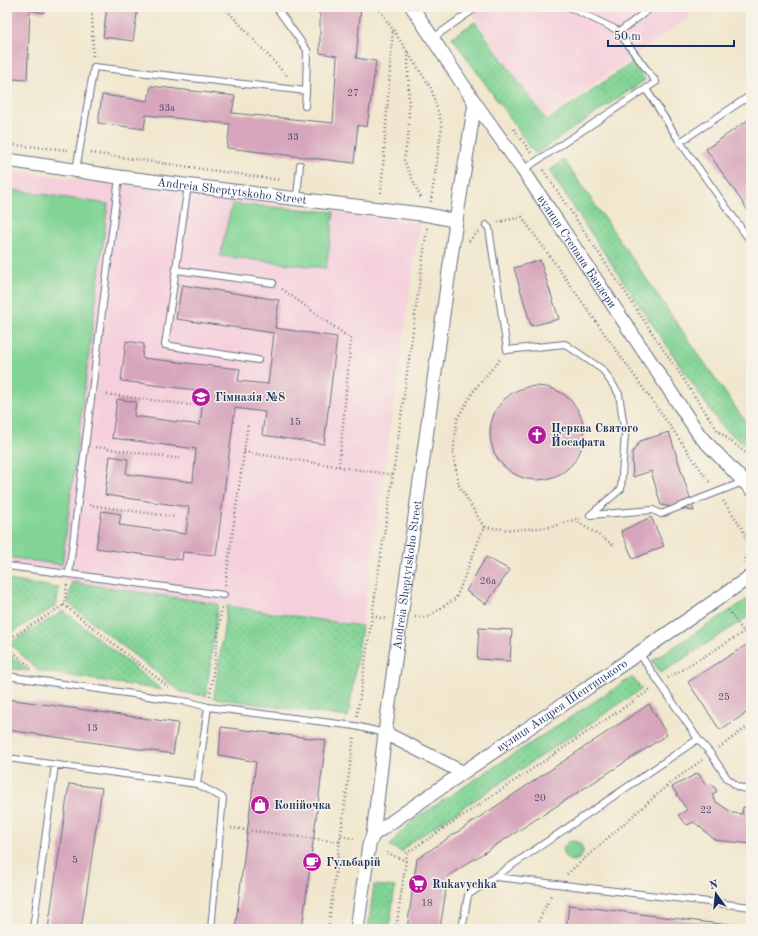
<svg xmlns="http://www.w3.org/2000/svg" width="758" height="936" font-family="'Old Standard TT',serif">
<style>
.built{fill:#f5cfdc}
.grass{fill:url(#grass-dots);stroke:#4e827a}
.park{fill:url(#park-crowns);stroke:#4e827a}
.pitch{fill:#82d495;stroke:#4e827a}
.building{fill:#d7a5bb}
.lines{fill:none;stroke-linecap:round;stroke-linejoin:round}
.service-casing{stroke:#666f85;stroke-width:8}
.minor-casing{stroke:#666f85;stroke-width:15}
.path{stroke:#666f85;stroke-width:2.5;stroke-dasharray:1 3;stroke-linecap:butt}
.service{stroke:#fff;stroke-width:6}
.minor{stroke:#fff;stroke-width:13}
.labels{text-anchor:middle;stroke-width:3;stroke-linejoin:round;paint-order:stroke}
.number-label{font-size:10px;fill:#4a4c75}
.street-label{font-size:12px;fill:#1b2f5e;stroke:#f7f3e8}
.poi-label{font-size:12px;font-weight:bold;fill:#1b2f5e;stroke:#f7f3e8;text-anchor:start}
</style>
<defs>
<pattern id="grass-dots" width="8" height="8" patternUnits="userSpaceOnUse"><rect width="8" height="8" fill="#82d495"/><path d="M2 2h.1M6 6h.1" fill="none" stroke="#70b683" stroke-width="1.8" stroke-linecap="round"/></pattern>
<pattern id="park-crowns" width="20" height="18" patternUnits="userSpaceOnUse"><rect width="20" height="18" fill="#82d495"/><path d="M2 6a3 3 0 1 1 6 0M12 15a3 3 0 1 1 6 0" fill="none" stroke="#70b683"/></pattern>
</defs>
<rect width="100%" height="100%" fill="#f7f3e8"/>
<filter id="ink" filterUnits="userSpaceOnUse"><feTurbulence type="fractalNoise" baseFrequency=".025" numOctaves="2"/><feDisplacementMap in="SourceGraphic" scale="8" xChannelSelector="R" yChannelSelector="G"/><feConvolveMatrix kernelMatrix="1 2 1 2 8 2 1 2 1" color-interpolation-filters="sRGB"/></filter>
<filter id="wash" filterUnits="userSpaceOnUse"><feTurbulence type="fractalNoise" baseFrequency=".012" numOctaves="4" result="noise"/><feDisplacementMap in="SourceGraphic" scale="16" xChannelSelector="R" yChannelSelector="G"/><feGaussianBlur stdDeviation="0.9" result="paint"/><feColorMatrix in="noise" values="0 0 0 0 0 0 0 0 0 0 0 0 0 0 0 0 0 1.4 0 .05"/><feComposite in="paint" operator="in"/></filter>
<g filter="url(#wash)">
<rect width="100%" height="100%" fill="#f1e7ce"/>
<path class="built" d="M467,7H693L689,17L546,118Z
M7,170L420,223L362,625L7,572Z"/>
<path class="grass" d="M475,22L547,121L633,62L645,80L535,154L452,37Z
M564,160L742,417L751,423V450L721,426L549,171Z
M7,580L59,588L56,606L7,635Z
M72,582L218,604L206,696L181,692L68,603Z
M751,597V615L661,673L652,661Z
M227,606L362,626L348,717L214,698Z
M64,611L162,690L39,671L9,643Z
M7,652L29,671L7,668Z
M632,677L642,689L410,843L402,852L390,846C398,834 407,825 419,816Z
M374,885L395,887L389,929H368Z"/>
<path class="park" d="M563 851a10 10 0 1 1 20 0a10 10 0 1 1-20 0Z"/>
<path class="pitch" d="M7,189L108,204L62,565L7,557Z
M232,204L334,212L326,268L220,256Z"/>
<g id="blocks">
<path class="building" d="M7,7H44V13L30,10L27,80L13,79L8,112Z
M107,7H138L133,41L103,37Z
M315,7H361L356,58L376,61L367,127L358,125L354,163L227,148L230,124L146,115L144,129L98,123L102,95L148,101L151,86L235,96L232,113L333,123L337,56L320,53V15Z
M751,118V215L706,149Z
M540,260L559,319L531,326L514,268Z
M182,285L279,300L275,328L337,337L324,444L262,435L265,412L235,408L216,555L183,552L182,560L96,548L102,511L121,514L119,525L186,534L189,507L105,495L110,456L128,459L126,474L193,482L196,449L112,438L117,399L136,402L134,416L200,425L204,391L121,381L126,341L144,344L142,358L240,369L238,381L268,384L274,333L176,319Z
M490 433a47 47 0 1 1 94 0a47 47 0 1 1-94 0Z
M669,432L694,511L661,505L651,471L633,477L632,453L640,441Z
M651,517L664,546L633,559L621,531Z
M486,557L510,570L486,604L466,591Z
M479,628L512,630L510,661L477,659Z
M751,642V710L720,730L688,682Z
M7,699L178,723L173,754L7,730Z
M649,704L667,735L448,876L440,929H407L417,859Z
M221,727L326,740L302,929H235L256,762L219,755Z
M698,773L706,785L712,784L717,791L712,795L716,802L733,813L742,814L743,807L751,808V844L715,840L694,822L687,825L678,815L687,810L672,787Z
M69,784L102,788L81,929H48Z
M569,905L751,928V929H566Z"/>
</g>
</g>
<g filter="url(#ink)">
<use href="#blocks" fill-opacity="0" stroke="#666f85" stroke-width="1"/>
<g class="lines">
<defs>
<path id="service" d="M276,7L307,50L306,91L305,106
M619,32L652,7
M433,38L477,7
M646,89L680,142L751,242
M680,142L751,95
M76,170L94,67L306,91
M523,170L656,82L617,30L569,7
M188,185L165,345L258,360
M297,197L300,165
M486,225L489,228L507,350L565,344L603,370L619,394L625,434L621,489L590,515L653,510L661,514L743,482
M176,270L273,283
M7,566L69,574L119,177
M69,574L224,595
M639,653L698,739L711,754L727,778L738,787L751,790
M7,676L189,702L208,707L355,726L385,733
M7,758L197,784L223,798L211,929
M197,784L208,707
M496,877L751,907
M33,929L55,765
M462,929L468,895L698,739"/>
<g id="minor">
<path id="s1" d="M412,7L475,103L523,170L700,436L751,489"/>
<path id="s2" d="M7,160L119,177L429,215L456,221"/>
<path d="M385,733L462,772"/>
<path id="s3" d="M373,835C498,747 626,663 751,576"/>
<path id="s4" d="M357,929L369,845L373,835L385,733L456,221L475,103"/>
</g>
</defs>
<use href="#service" class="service-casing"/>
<use href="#minor" class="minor-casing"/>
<path class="path" d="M92,7L93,57
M224,7L288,77
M378,7L431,88L442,125L431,202
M408,52L409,129L404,161L421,198
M514,129L531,153
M15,145L68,150
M91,153L280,180
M543,170L718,431L746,453L751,456
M381,193L393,29
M498,222L522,217L711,484
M469,241L478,232
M282,289L351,339L339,466
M103,394L191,405
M96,447L182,459
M244,452L393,475
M723,501C736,520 756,539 743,564
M89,505L176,517
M575,520L615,546
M484,527L459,485L453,455L457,419L475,389L501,358
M67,585L64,605L170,688
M225,585L248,424
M728,610L744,632
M372,616L386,619
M415,617H428L456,598L484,527L513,530L551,527L580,518
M7,640L64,605
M7,646L31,668
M668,678L751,628
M210,696L222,606
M357,716L393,475L427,228
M719,748L751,724
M231,828L340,842
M341,836L355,839
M387,853L406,861
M567,874L669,784L702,760
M328,929L354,737
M396,929L407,853L650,690
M535,929L551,895"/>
<use href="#service" class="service"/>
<use href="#minor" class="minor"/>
</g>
</g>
<defs>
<symbol id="school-disc" viewBox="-11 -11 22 22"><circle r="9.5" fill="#b5179e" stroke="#f7f3e8"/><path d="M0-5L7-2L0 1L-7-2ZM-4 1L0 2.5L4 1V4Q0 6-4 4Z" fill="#fff"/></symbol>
<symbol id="church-disc" viewBox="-11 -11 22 22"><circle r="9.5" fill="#b5179e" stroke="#f7f3e8"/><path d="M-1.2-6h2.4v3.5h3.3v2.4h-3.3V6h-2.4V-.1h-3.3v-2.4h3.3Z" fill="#fff"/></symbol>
<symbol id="shop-disc" viewBox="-11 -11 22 22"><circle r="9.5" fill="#b5179e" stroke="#f7f3e8"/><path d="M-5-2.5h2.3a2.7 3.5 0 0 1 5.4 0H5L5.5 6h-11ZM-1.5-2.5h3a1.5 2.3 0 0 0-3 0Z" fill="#fff"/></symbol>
<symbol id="cafe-disc" viewBox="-11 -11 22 22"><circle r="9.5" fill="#b5179e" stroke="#f7f3e8"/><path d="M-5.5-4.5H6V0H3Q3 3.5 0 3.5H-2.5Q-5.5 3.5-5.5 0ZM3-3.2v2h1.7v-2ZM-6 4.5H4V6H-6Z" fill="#fff"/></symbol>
<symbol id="supermarket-disc" viewBox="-11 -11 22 22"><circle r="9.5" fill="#b5179e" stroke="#f7f3e8"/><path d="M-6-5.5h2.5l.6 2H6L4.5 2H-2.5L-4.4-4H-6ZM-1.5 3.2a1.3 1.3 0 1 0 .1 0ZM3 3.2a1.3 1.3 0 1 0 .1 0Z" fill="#fff"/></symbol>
</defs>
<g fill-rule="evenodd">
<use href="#school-disc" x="190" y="386" width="22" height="22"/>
<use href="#church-disc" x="526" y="424" width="22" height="22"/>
<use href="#shop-disc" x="249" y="794" width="22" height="22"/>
<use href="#cafe-disc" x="301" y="851" width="22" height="22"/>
<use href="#supermarket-disc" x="407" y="873" width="22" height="22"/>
</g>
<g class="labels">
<g class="number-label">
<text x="353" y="96">27</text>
<text x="167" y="111">33а</text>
<text x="293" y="140">33</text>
<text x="295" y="425">15</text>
<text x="488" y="584">26а</text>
<text x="724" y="700">25</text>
<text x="92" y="731">13</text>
<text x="540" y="801">20</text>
<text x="706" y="813">22</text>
<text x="75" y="863">5</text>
<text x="427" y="906">18</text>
</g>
<g class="street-label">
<text dy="4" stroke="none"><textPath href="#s2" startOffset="227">Andreia Sheptytskoho Street</textPath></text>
<text dy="4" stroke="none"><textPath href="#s1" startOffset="295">вулиця Степана Бандери</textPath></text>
<text dy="4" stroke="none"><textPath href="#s4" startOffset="358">Andreia Sheptytskoho Street</textPath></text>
<text dy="4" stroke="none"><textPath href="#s3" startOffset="229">вулиця Андрея Шептицького</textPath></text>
</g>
<g class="poi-label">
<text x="215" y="401">Гімназія №8</text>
<text x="551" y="432">Церква Святого<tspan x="551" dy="14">Йосафата</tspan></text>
<text x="274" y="809">Копійочка</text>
<text x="326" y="866">Гульбарій</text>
<text x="432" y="888">Rukavychka</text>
</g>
</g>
<rect width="758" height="936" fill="none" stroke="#f7f3e8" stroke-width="24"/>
<g transform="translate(716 894) rotate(345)" stroke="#f7f3e8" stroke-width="3" paint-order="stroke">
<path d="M0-3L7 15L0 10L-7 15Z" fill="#1b2f5e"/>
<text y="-6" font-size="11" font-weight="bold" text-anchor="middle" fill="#1b2f5e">N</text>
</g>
<path d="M608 40v6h126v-6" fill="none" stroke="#1b2f5e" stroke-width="2"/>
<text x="614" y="40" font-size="12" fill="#1b2f5e" stroke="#f7f3e8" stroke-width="3" paint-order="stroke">50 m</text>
</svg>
